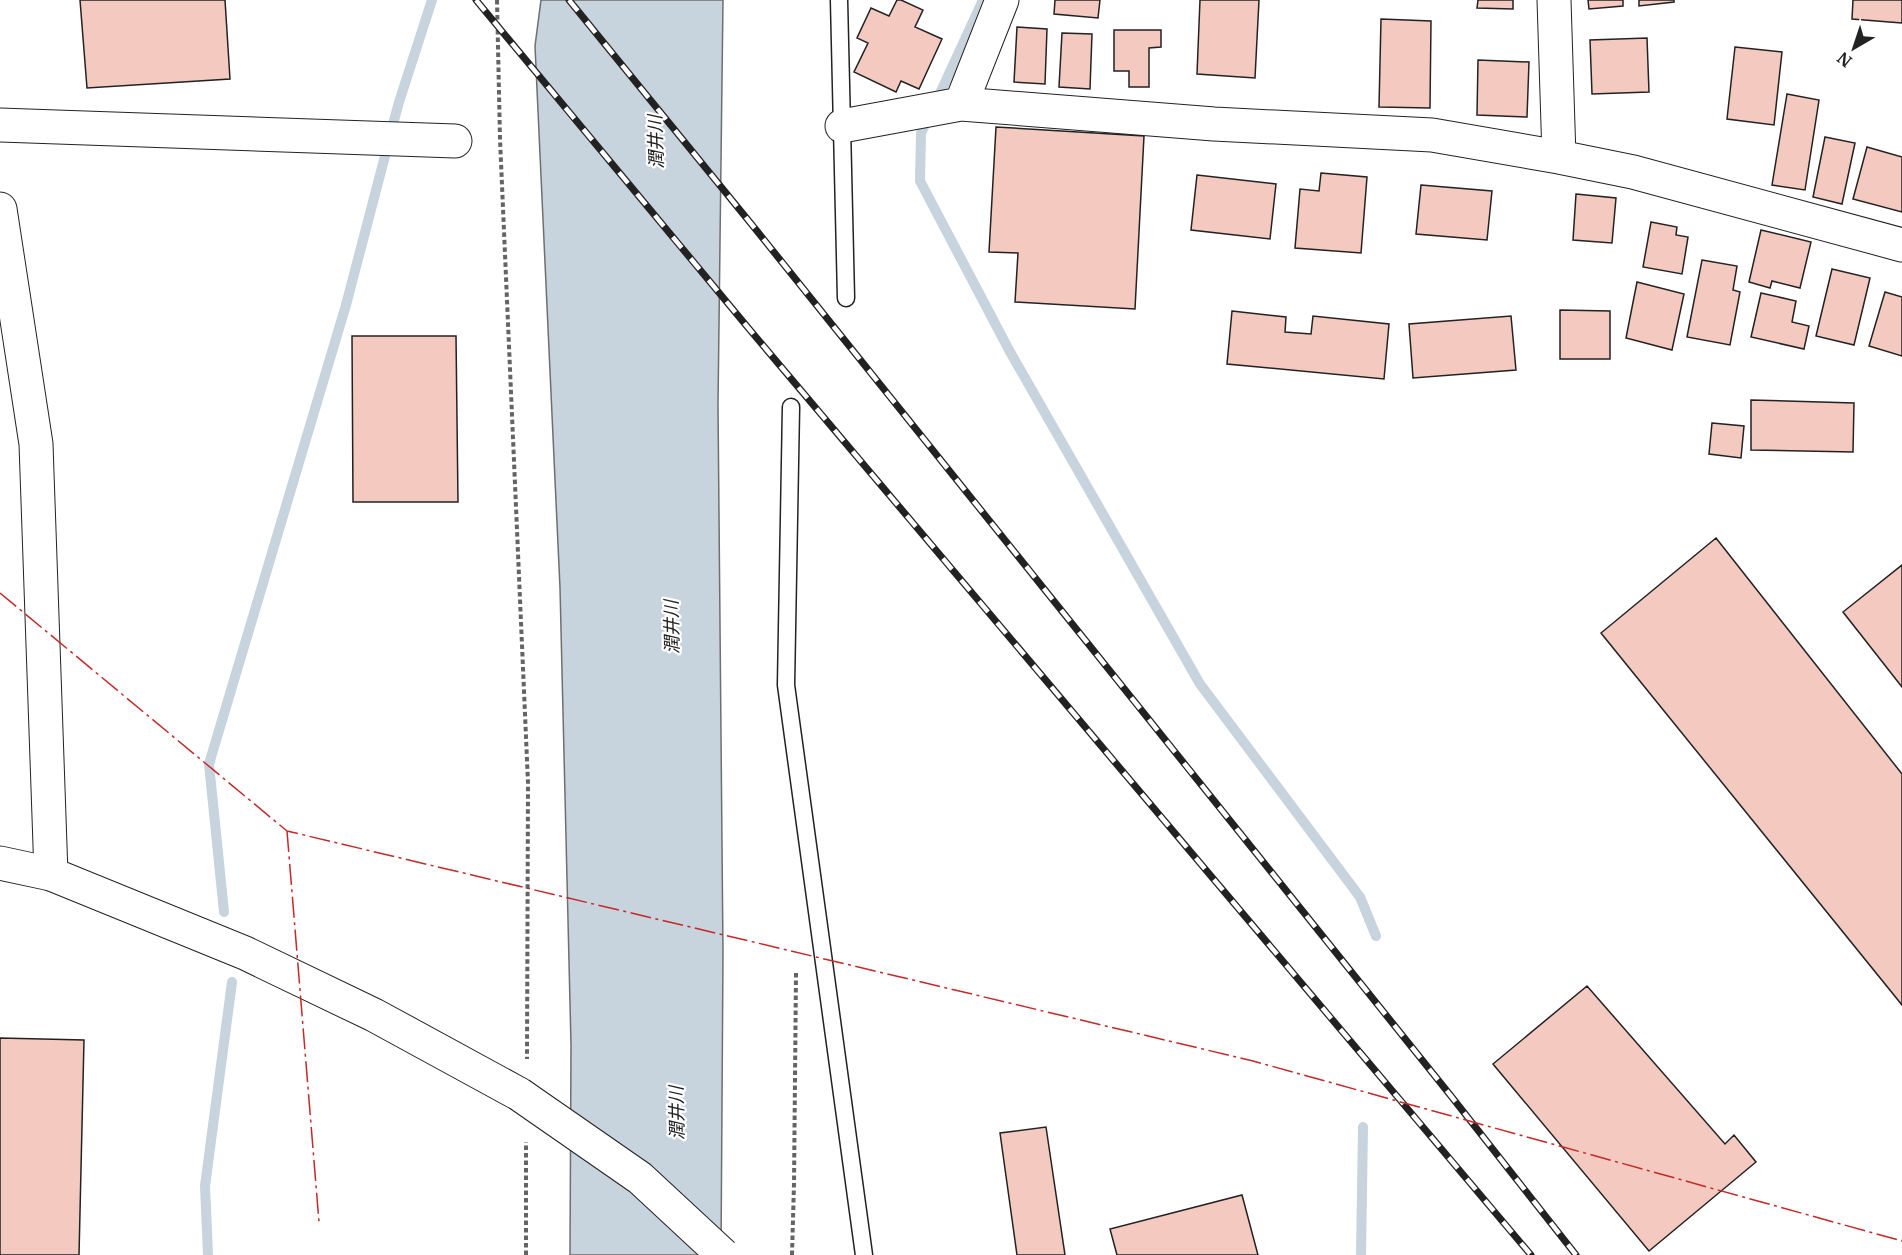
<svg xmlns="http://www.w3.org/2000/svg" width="1902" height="1255" font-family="Merriweather,'Noto Sans JP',serif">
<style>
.water{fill:#c7d3dd;stroke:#6f6f6f;stroke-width:1.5}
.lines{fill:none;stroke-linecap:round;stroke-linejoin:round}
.stream{stroke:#c7d3dd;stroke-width:10}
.building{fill:#f3c9c0;stroke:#222;stroke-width:1.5}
.lane-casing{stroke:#222;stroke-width:19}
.street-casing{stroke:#222;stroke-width:35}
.secondary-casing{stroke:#222;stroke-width:35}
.path{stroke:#646464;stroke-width:4;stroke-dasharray:4.5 3;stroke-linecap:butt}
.lane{stroke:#fff;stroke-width:16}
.street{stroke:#fff;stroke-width:33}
.secondary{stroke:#fff;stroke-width:33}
.rail-casing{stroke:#222;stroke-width:7}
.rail{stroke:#fff;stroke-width:4.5;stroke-dasharray:14;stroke-linecap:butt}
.secondary-bridge-casing{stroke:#222;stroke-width:35;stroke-linecap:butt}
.secondary-bridge{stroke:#fff;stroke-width:33}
.power{stroke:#c62828;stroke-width:1.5;stroke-dasharray:21 4.5 3 4.5;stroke-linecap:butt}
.labels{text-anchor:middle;stroke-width:4.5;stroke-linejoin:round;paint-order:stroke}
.water-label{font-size:18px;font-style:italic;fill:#222;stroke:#fff}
</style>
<rect width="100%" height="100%" fill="#fff"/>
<path class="water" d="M541,0H723L718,405L723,953L721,1255H570L571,1045L560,588L535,46Z"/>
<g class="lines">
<path class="stream" d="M936,102L983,0
M929,116L921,133L920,181L1009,350L1200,684L1360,897L1376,936
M392,128L399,102L432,0
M224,912L209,764L346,305L385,156
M208,1255L205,1186L232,982
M1361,1255L1363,1127"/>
</g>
<path class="building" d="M80,0H225L230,79L87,88Z
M897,0H901L923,10L915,27L942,39L919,89L901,81L896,92L854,72L868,43L857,38L871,8L889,16Z
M1055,0H1100L1098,18L1054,14Z
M1200,0H1259L1255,78L1197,74Z
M1478,0H1513V9L1477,8Z
M1588,0H1623V6L1589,9Z
M1639,0H1674V2L1639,6Z
M1853,0H1902V23L1852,19Z
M1381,19L1431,21L1430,108L1379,107Z
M1017,27L1047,29L1045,84L1014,82Z
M1114,30H1161V47L1149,48V87H1129V71H1114Z
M1062,33L1092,34L1090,89L1059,87Z
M1647,38L1649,92L1592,94L1590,40Z
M1735,47L1782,52L1774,125L1727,119Z
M1478,60L1529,62L1527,117L1477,115Z
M1787,94L1819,100L1805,190L1772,185Z
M996,127L1144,136L1135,309L1015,302L1018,253L989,252Z
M1825,137L1855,143L1842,204L1813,197Z
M1867,147L1902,157V212L1853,199Z
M1321,173L1367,177L1361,253L1295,248L1300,189L1319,191Z
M1197,175L1276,184L1270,239L1191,230Z
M1421,185L1492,191L1487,240L1416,234Z
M1576,194L1616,198L1612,243L1573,240Z
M1651,222L1677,227L1676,235L1688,237L1682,274L1643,267Z
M1761,230L1811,242L1800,288L1772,281L1770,288L1749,282Z
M1702,260L1737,266L1733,290L1740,292L1730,345L1687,337Z
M1832,269L1870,278L1854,345L1816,336Z
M1637,282L1684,294L1672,350L1626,338Z
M1885,292L1902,297V356L1869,346Z
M1761,293L1796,301L1792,322L1809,326L1804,349L1751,337Z
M1560,310L1610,311V359H1560Z
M1232,311L1286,317L1285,332L1311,334L1313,316L1389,324L1384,379L1227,364Z
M1511,316L1516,370L1413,378L1409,324Z
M352,336H456L458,502H353Z
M1751,400L1854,403L1853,452L1751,450Z
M1712,423L1744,426L1741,458L1709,454Z
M1716,538L1902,774V1005L1601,633Z
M1902,565V687L1843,612Z
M1587,986L1725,1144L1734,1135L1756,1162L1649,1251L1493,1064Z
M0,1038L84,1040L79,1255H0Z
M1046,1127L1065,1255H1017L1000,1133Z
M1242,1195L1258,1255H1117L1110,1229Z"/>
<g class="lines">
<defs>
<path id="lane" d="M839,0L846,298
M791,407L786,685L864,1255"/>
<path id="street" d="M1554,0L1559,157
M961,104L1002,0
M0,125L455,141
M842,126L961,104L1214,124L1432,135L1559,157L1633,172L1902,245
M0,209L36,444L51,874"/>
<path id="secondary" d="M0,863L51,874L245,953L374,1015L519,1094"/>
</defs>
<use href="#lane" class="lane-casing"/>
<use href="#street" class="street-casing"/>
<use href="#secondary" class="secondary-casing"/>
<path class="path" d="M497,0L500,139L528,783L527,1059
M526,1255V1142
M792,1255L794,1184L796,973"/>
<use href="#lane" class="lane"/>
<use href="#street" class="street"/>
<use href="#secondary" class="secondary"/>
<defs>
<path id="rail" d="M476,0L750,330L1531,1255
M569,0L757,231L1451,1096L1576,1255"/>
</defs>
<use href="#rail" class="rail-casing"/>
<use href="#rail" class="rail"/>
<defs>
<path id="secondary-bridge" d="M519,1094L640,1178L723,1255"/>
</defs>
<use href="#secondary-bridge" class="secondary-bridge-casing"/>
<use href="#secondary-bridge" class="secondary-bridge"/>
<path class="power" d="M0,593L287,831L1253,1061L1902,1241
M287,831L319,1222"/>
</g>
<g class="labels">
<g class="water-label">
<text transform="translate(656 142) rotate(-92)" y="6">潤井川</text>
<text transform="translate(672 627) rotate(-91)" y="6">潤井川</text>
<text transform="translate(677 1113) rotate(-91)" y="6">潤井川</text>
</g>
</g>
<g transform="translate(1854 48) rotate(219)" stroke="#ffffff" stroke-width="4.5" paint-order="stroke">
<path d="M0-4.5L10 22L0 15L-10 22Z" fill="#222222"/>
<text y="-9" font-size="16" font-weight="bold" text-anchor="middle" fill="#222222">N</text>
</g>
</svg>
